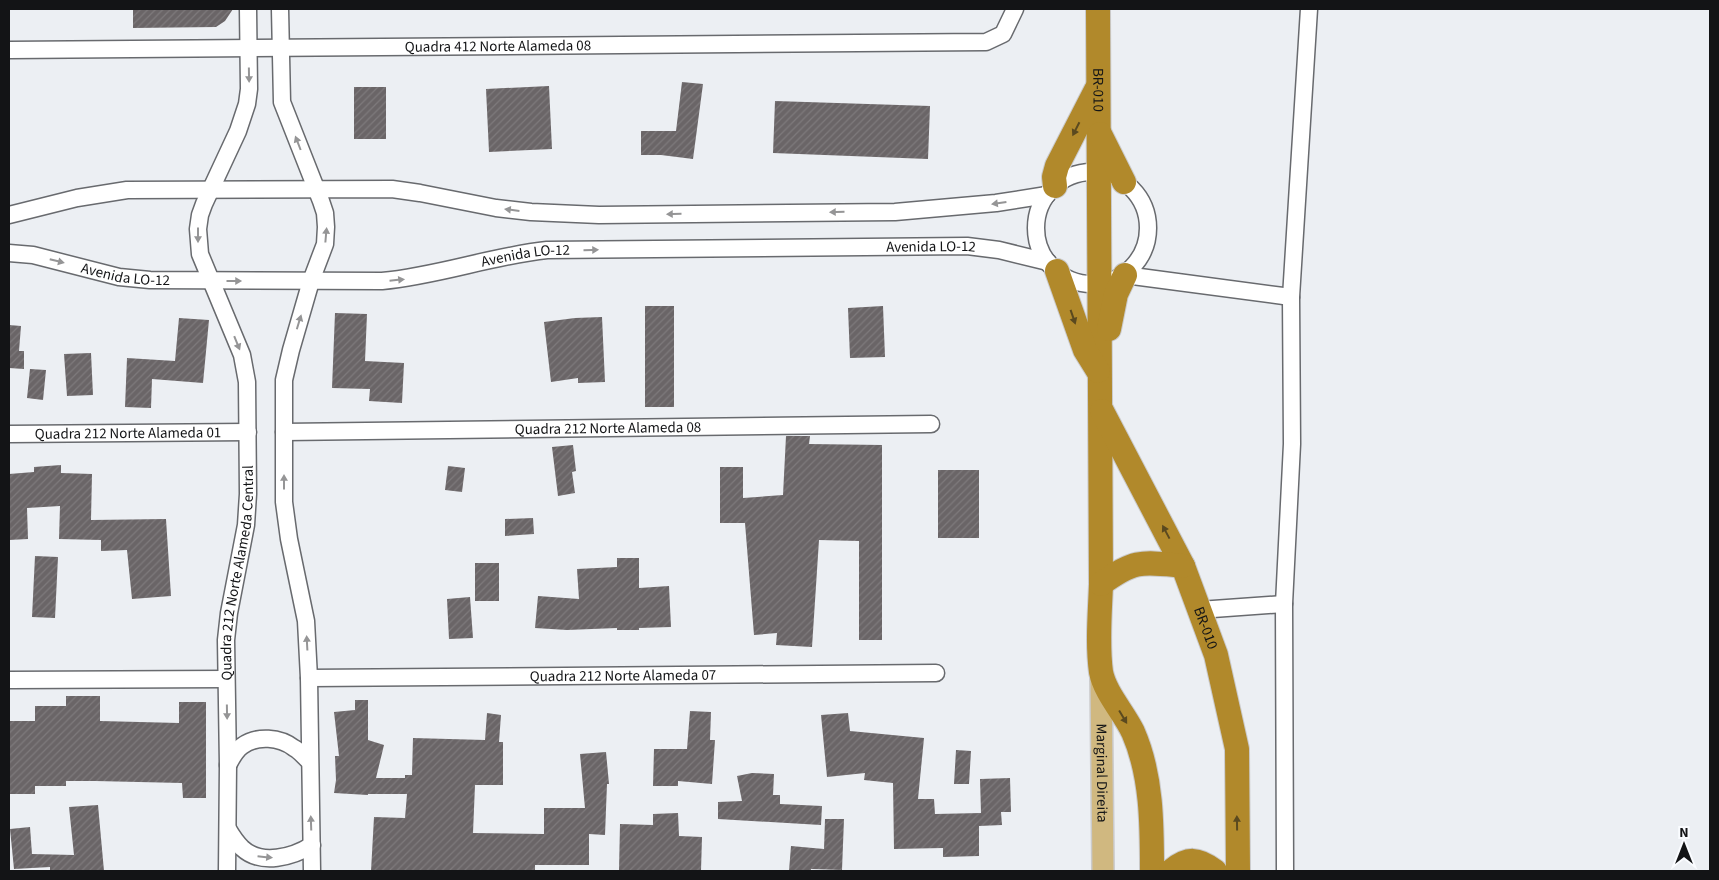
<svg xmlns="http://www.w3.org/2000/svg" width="1719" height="880" font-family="'Source Sans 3',sans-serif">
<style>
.building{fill:url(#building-hatch)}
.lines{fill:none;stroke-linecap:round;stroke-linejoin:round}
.minor-casing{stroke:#686a6e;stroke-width:19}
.major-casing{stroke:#cbcbcc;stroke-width:24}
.highway-casing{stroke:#cbcbcc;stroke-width:26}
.minor{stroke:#fff;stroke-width:16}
.major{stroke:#d0b880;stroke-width:21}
.highway{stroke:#b1892b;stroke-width:24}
.oneway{fill:#959596}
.oneway2{fill:#5a491f}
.labels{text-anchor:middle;stroke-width:5;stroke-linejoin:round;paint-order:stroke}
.street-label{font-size:15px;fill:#131416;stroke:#fafcff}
</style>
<defs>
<pattern id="building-hatch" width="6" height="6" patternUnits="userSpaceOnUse" patternTransform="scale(1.25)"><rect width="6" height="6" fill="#6a6567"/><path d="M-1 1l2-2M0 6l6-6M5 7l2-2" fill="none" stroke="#7e7a7c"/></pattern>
</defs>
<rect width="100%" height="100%" fill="#eceff3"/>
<path class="building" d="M133,9H233L225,21L216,27L133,28Z
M682,82L703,84L693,159L661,155H641V131H676Z
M549,86L552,149L489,152L486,89Z
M354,87H386V139H354Z
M775,101L930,106L928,159L773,153Z
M645,306H674V407H645Z
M883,306L885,357L850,358L848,308Z
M335,313L367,314L365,361L404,363L402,403L369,401L370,389L332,388Z
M602,317L605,382L578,383V378L551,382L544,322L575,318Z
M179,318L209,320L203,383L152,379L151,408L125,407L127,358L175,361Z
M9,325L21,326L19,351H24V369L9,368Z
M91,353L93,395L67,396L64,354Z
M30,369L46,370L43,400L27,398Z
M786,436H810L809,444L882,445V640H859V541L819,540L812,647L776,645L777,633L754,635L745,523H720V467H743V498L783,495Z
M573,445L576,471L572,472L575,493L558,496L552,447Z
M61,465V473L92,474L91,520L166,519L171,596L132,599L127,550L101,551V540L59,539L60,506L27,508L28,539L9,540V474L34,472V467Z
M448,466L465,468L462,492L445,490Z
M938,470H979V538H938Z
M533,518L534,534L505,536V519Z
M35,556L58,557L55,618L32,617Z
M617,558H639V588L669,586L671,627L639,628V630H617V628L567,630L535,628L538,596L579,599L577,569L617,567Z
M475,563H499V601H475Z
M470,597L473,638L449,639L447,599Z
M66,696H100V721L179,723V702H206V798H183L182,783L95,781H66V786H35V794H9V721H35V706H66Z
M355,700H368V740L384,745L376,778H405V775H412L413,738L485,740L487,713L501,715L499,742H503V785H475L473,833L544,834V808H585L580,754L606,752L609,784H607L605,835L589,834V865H535V871H371L374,817L405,818L407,794H368V795L334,793L336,780L335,756H339L334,712L355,710Z
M690,711L711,712L710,740H715L712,784L678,781V786H653L654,749H687Z
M848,713L850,731L924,738L918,799H934L935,814L981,813L980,779L1010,778L1011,812H1001L1002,825L979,826V856L943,857V848L894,849L893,783L864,780L865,773L827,777L821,715Z
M956,750L971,751L969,784H954Z
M752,773L774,774L773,795H780V804L822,806L821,825L718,819V802L742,801L737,776Z
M98,805L104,871H50V867L14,869L10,829L30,827L32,854L74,855L69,807Z
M678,813L679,836L702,837L701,871H619L620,824L653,825V814Z
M825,819H844L842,870L811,869V871H789L791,846L824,849Z"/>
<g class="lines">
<defs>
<g id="minor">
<path d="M280,9L282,102L321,201L325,213L326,227L325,244L311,281L291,350L284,380V502L289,539L306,621L309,678L312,871"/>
<path id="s1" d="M9,50L986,42L1003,34L1015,9"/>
<circle cx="1092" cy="228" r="56"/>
<path d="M9,215L77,198L127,190L392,189L420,193L496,208L531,212L599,215L895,212L996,203L1047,195"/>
<path id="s2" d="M9,253L33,255L119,277L150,280L382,281C438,276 491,256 547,250L967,246L999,250L1048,262"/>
<path d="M1125,275L1291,297"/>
<path id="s3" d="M284,432L931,424"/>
<path id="s4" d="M9,434L248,432"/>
<path d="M1199,610L1284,604"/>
<path id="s5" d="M309,678L936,673"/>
<path d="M9,680L226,679"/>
<path d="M228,765C232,758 235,751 242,746C257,735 280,737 294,748C300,751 304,757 309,761"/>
<path d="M228,829C232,836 237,843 242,848C261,866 293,857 312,845"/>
<path id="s6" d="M227,871L228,765L226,640L229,613L246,525L248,494L247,382L242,355L200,254L198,229L200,215L204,204L238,131L247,104L249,89L248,9"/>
<path d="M1285,871L1284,604L1292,444L1291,297L1309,9"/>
</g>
<g id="major">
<path id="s7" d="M1101,674L1103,871"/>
</g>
<g id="highway">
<path id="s8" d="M1098,9L1101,584C1100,613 1097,643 1101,672C1105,693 1124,713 1133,732C1152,775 1152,825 1152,871"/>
<path d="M1100,134L1124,182"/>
<path d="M1055,186L1054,177L1057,166L1096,90"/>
<path d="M1057,271L1085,350L1098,371"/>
<path d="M1109,329L1116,294L1125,275"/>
<path id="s9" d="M1102,411L1183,566L1216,655L1237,749L1238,871"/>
<path d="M1101,584C1135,559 1143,562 1183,566"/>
<path d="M1171,871C1188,857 1198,858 1215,871"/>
</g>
</defs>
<use href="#minor" class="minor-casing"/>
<use href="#major" class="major-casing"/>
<use href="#highway" class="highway-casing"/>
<use href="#minor" class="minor"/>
<use href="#major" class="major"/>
<use href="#highway" class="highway"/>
</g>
<defs><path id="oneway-solid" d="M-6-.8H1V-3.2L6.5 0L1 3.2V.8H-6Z" transform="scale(1.25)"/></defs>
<g class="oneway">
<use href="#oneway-solid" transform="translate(249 75) rotate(89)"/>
<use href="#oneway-solid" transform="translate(298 143) rotate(-111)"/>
<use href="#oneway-solid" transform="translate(999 203) rotate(172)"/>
<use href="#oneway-solid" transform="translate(512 210) rotate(-173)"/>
<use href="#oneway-solid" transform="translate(837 212) rotate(179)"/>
<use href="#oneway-solid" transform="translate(674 214) rotate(179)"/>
<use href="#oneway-solid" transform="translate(198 235) rotate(90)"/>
<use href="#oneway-solid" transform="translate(326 235) rotate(-85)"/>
<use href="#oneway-solid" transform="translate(591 250) rotate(-1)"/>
<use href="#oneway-solid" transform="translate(57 261) rotate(14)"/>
<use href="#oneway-solid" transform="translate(397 280) rotate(-6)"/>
<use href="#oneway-solid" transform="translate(234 281)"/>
<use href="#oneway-solid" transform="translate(299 322) rotate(-73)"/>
<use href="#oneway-solid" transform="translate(237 343) rotate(68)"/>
<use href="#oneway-solid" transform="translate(284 482) rotate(-90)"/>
<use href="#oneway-solid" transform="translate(307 643) rotate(-93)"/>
<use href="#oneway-solid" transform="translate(227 712) rotate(89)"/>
<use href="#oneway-solid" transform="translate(311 823) rotate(-92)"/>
<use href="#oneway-solid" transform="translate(265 857) rotate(6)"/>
</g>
<g class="oneway2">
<use href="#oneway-solid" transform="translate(1076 129) rotate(117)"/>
<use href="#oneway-solid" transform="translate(1073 317) rotate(71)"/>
<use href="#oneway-solid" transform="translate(1166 532) rotate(-118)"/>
<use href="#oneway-solid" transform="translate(1123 717) rotate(59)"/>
<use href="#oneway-solid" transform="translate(1237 823) rotate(-91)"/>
</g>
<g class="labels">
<g class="street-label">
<text dy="5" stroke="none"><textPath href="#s1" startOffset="489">Quadra 412 Norte Alameda 08</textPath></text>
<text dy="5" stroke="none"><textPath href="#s8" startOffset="81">BR-010</textPath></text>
<text dy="5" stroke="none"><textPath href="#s2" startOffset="928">Avenida LO-12</textPath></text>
<text dy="5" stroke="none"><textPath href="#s2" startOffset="522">Avenida LO-12</textPath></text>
<text dy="5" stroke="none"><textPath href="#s2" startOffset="119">Avenida LO-12</textPath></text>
<text dy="5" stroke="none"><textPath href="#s3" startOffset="324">Quadra 212 Norte Alameda 08</textPath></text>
<text dy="5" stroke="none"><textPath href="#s4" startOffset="119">Quadra 212 Norte Alameda 01</textPath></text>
<text dy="5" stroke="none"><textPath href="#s6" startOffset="299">Quadra 212 Norte Alameda Central</textPath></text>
<text dy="5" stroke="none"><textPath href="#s9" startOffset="241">BR-010</textPath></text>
<text dy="5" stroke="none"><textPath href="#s5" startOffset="314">Quadra 212 Norte Alameda 07</textPath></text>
<text dy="5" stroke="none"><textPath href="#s7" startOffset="99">Marginal Direita</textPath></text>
</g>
</g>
<rect width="1719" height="880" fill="none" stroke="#131416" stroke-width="20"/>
<g transform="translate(1684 845)" stroke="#fafcff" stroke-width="4" paint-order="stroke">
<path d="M0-4L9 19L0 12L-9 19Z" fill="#131416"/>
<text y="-8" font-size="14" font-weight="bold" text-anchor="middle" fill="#131416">N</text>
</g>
</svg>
